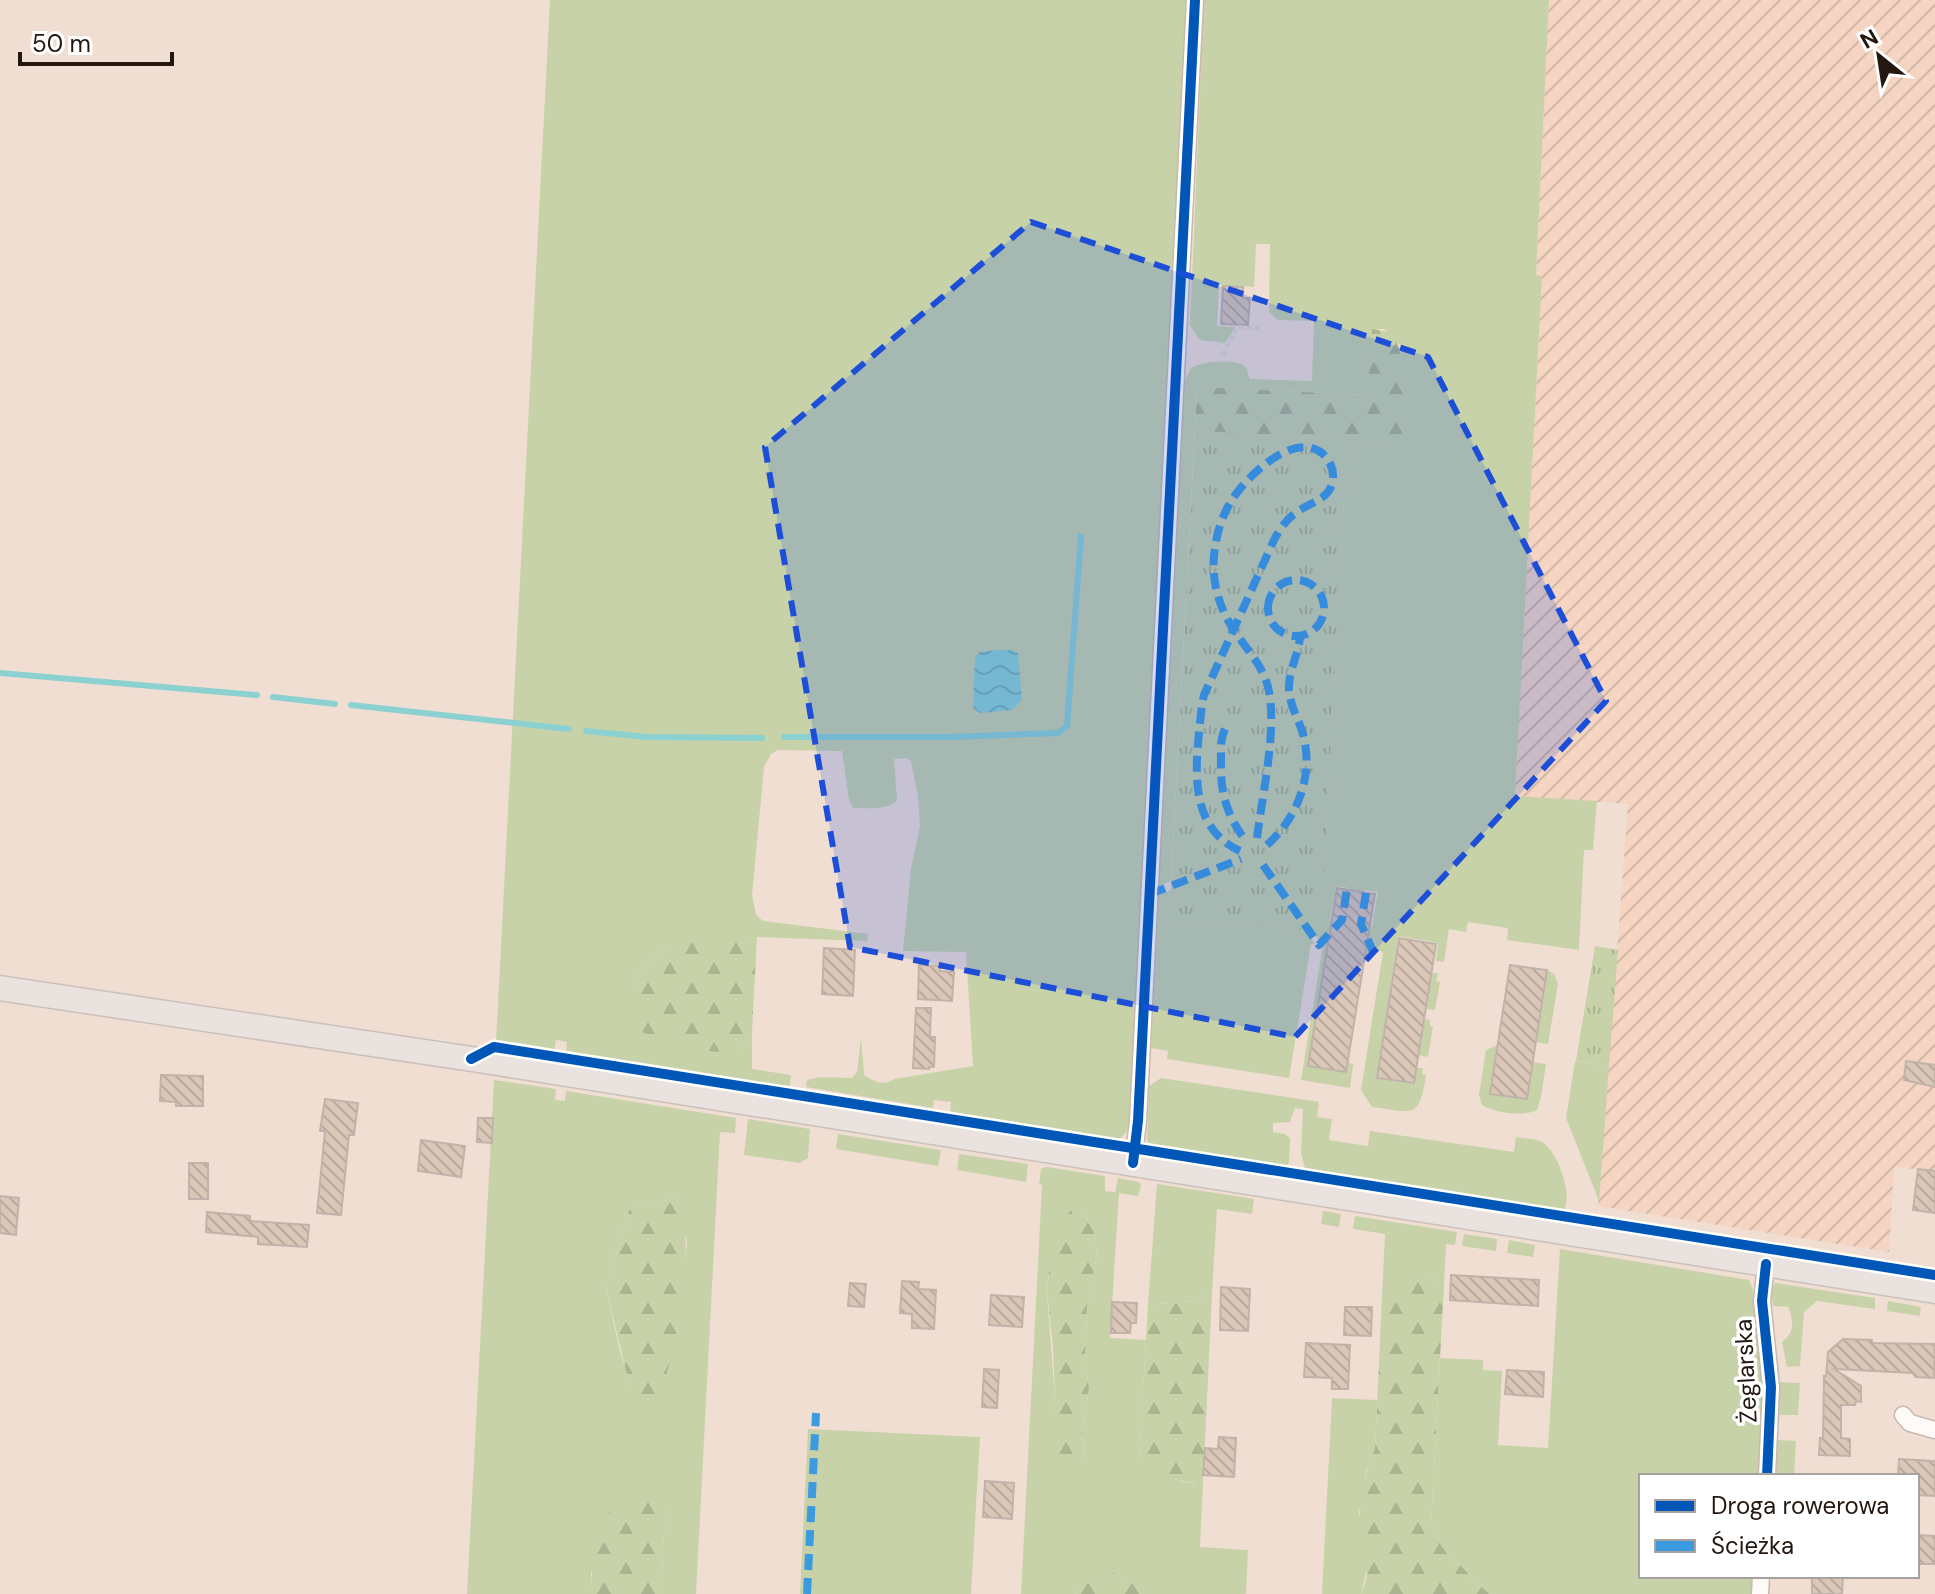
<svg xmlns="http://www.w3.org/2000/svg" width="1935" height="1594" font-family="'DM Sans',sans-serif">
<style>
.industrial{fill:url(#industrial-furrows)}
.green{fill:#c7d2a9;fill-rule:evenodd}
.forest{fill:url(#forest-firs)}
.park{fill:url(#park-tufts)}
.water{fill:url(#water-waves)}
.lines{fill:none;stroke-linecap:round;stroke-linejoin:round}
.stream{stroke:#8cd1d1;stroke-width:6}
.building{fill:url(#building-back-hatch);stroke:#c1b3a9;stroke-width:2}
.minor-casing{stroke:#c8b9b0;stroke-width:19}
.primary-casing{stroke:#cac0bb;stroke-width:27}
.path{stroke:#dcd6d2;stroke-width:4;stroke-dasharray:4 4;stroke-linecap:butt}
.minor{stroke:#fdfaf8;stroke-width:16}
.primary{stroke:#eae2de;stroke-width:24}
.quiet{stroke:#3c9ade;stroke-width:8;stroke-dasharray:16 8;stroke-linecap:butt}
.cycleway-casing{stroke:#fff;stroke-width:15}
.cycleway{stroke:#0057b8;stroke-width:10}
.marked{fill:#1d4ed8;fill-opacity:0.2;stroke:#1d4ed8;stroke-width:6;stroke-dasharray:16 10;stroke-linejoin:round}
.labels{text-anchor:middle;stroke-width:7;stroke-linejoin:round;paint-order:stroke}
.street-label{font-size:24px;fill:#241710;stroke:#fff}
</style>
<defs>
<pattern id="industrial-furrows" width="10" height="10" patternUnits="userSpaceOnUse" patternTransform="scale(2)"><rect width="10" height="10" fill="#f5d5c2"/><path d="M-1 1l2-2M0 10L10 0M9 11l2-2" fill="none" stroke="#d2b6a6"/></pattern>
<pattern id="forest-firs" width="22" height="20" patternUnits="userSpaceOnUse" patternTransform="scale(2)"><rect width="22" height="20" fill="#c7d2a9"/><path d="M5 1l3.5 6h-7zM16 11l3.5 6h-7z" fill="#abb490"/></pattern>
<pattern id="park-tufts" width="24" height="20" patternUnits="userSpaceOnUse" patternTransform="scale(2)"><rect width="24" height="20" fill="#c7d2a9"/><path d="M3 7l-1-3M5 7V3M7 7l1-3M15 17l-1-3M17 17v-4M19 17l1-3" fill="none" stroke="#abb490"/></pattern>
<pattern id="water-waves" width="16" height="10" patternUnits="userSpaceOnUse" patternTransform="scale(2)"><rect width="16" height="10" fill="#8cd1d1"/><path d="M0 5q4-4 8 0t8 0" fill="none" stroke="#79b3b2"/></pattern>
<pattern id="building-back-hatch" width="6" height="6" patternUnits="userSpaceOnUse" patternTransform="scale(2)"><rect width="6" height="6" fill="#dac7b7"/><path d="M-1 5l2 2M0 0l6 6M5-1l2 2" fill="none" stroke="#bbaa9c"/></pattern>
</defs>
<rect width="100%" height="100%" fill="#f1ded3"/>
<path class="industrial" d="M1549,0H1935V1171L1894,1167L1889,1252L1598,1206L1628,804L1515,796L1542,276L1536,275Z"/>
<path class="green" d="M550,0H1186L1130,1114L1128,1130L1119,1140L954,1115L950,1113L951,1102L934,1100L933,1108L806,1087L807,1080L819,1077L852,1078L857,1072L861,1037L864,1075C874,1082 884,1086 894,1079L973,1066L966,952L903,951L911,869L920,826L918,796L911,761L905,758L894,759L897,801C885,810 869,808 853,808L849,799L842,751L778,750L771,754L764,767L752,895L756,915L763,921L868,934L867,941L757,937L670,946L642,968L633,988L739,1049L752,1032V1069L791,1075L789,1090L566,1055L567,1042L556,1040L554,1053L496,1043Z
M1204,0H1549L1536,275L1542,276L1515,796L1597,801L1593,850H1584L1579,950L1507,940L1508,928L1468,922L1466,932L1449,929L1444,962L1436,961L1438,943L1398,936L1377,1077L1414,1083L1417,1068H1423L1422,1074L1426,1075C1419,1121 1413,1112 1372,1107L1361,1090L1383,952L1376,950L1364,926L1372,927L1378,892L1364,890L1358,924L1371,952L1370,958L1365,957L1366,948L1328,943L1308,1065L1346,1072L1348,1063L1353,1064L1350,1088L1301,1080L1323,945L1344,921L1349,888L1336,886L1330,920L1338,922L1320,942L1311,929H1321L1347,440L1380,442L1405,394L1400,359L1401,346L1384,329L1372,330L1369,395L1197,387L1171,881L1159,886L1185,380L1191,368C1200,362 1234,358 1244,366C1248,370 1248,374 1250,379L1312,381L1314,321L1278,320L1269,312L1270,244H1256L1254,287L1219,285L1217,326L1235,327L1225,343L1200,340L1190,325Z
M1171,890L1170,922L1305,929L1315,944H1311L1289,1078L1167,1059L1168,1051L1151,1048L1159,895Z
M1547,970L1554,974L1558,984L1548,1044L1536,1042Z
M1432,973H1438L1436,981L1440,982L1435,1010L1426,1009Z
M1425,1019L1430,1020V1026L1433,1027L1428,1057L1419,1055Z
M1498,1045L1491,1094L1527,1099L1533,1062L1546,1064L1541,1097L1537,1110C1523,1117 1495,1113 1482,1105L1479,1095L1486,1050Z
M1575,1061L1609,1066L1599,1201L1566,1118Z
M1161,1078L1319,1102L1317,1117L1332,1119L1329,1140L1368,1146L1370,1131L1514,1152L1516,1137C1524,1139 1535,1138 1542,1142C1558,1152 1574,1196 1563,1212L1306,1172L1301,1153L1303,1109L1295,1108L1290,1122L1273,1123V1132L1285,1134L1290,1138L1289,1162L1286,1168L1149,1146L1147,1139L1149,1086Z
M494,1080L556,1089L555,1100L565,1101L566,1091L736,1118L735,1133L720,1132L696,1594H661L664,1531L668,1508L591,1572V1594H467ZM675,1198L687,1242L677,1334L632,1387L620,1352L606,1288L629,1210Z
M748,1119L810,1129L808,1158L800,1163L744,1155Z
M838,1134L941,1150L938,1166L836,1149Z
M959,1154L1028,1164L1026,1182L957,1170Z
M1046,1167L1105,1176V1191L1115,1192L1118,1178L1139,1182L1141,1186L1138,1196L1119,1193L1110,1338L1146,1340L1139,1460L1182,1482L1203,1484L1200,1547L1248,1550L1246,1594H1140L1134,1585L1113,1574L1087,1584L1076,1594H1021L1042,1185L1039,1184L1041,1169ZM1084,1214L1094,1232L1097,1254L1087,1307L1085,1364L1089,1387L1082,1434L1085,1459L1057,1427L1047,1292C1050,1252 1060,1244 1084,1214Z
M1157,1184L1254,1199L1252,1214L1217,1209L1212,1294L1192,1301L1148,1305Z
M1323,1211L1341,1214L1339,1227L1321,1224Z
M1355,1216L1457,1232L1455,1245L1446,1244L1444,1285L1430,1277L1383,1276L1385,1234L1353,1229Z
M1464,1234L1497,1239L1496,1251L1462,1246Z
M1509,1240L1535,1245L1533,1257L1507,1253Z
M1560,1249L1749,1280L1753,1290L1762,1377L1758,1476H1641V1576H1752L1751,1594H1489L1442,1547L1431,1524L1440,1358L1483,1360V1370L1502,1371L1498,1445L1548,1448Z
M1775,1283L1875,1298V1309L1817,1301L1804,1312L1800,1366L1787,1367L1782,1342C1795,1332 1794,1321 1788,1307L1773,1306L1771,1293Z
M1888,1301L1921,1307L1920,1316L1887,1311Z
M1780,1382L1800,1383L1798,1415H1779Z
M1332,1398L1377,1400L1375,1448L1366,1471L1359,1513L1369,1560L1361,1594H1322Z
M808,1429L980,1437L971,1594H800Z
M1778,1440L1796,1441L1794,1476H1776Z"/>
<path class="forest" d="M1372,329L1394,333C1401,348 1407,393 1407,411C1407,420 1404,429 1401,437L1380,442L1195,431L1197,387L1368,395Z
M757,937L752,1032L739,1049L715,1052L673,1043L642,1032L633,1021V988L642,968L670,946L691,939Z
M675,1198C700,1221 677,1384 650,1404L632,1387L626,1371L606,1288L629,1210Z
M1073,1209L1084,1214L1094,1232L1097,1254L1087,1307L1085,1364L1089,1387L1082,1434L1085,1460L1079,1471L1066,1472L1057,1457L1053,1347L1047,1292L1049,1272L1063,1218Z
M1406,1275L1430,1277L1444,1285L1431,1524L1442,1547L1489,1594H1361C1376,1563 1358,1541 1360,1511C1360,1490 1367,1468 1375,1448L1383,1276Z
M1212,1294L1203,1484C1176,1481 1160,1478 1139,1460L1148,1305L1192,1301Z
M654,1496L668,1508L664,1531L661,1594H591C591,1570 596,1520 617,1505C628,1497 642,1497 654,1496Z
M1113,1573L1134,1585L1140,1594H1076L1087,1584Z"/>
<path class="park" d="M1195,431L1347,440L1321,930L1169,922Z
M1595,946L1618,950L1609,1066L1576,1061Z"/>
<path class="water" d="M999,650H1012L1018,653L1022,700L1012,710L980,713L973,708L975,657L980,652Z"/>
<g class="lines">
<path class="stream" d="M0,673L257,695
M273,697L335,704
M351,705L569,729
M586,731L647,737L762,738
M784,737H950L1058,733L1067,726L1081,536"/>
</g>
<path class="building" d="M1223,286L1243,287V298H1250L1248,325L1221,324Z
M1337,888L1375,894L1346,1072L1308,1066Z
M1399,938L1436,944L1414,1083L1377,1078Z
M824,948L855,950L853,996L822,994Z
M919,965L940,966V971L954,972L952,1001L918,999Z
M1510,965L1547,970L1527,1099L1490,1094Z
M916,1008H931L930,1037H935L934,1067H929V1069L913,1068Z
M1906,1061L1935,1065V1087L1904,1080Z
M161,1075L203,1076V1106H176V1102L160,1101Z
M325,1099L358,1103L354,1135H349L341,1215L317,1213L325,1131H320Z
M478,1118H493L492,1143L477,1142Z
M421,1140L465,1146L461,1177L418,1171Z
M189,1163H208V1199H189Z
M1918,1169L1935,1171V1213L1913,1210Z
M0,1196L19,1198L16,1235L0,1233Z
M207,1212L250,1216V1221L309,1225L307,1247L258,1244V1237L206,1232Z
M1451,1275L1539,1280L1538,1306L1450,1300Z
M902,1281L919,1282L918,1289L936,1290L934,1329L912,1328V1314L900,1313Z
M850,1283L866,1284L864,1307L848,1306Z
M1221,1287L1250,1289L1248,1331L1220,1330Z
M991,1295L1024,1297L1022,1327L989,1325Z
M1112,1302L1137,1303L1136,1323H1131L1130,1333H1111Z
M1345,1307H1372L1371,1336L1344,1335Z
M1843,1339L1872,1340V1343L1935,1344L1934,1378L1916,1377L1912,1373L1834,1369L1861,1386V1402L1856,1401L1855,1405H1841V1438L1850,1439V1456L1819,1455L1820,1438H1823L1824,1376H1826L1828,1352Z
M1306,1343L1350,1345L1348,1389H1332V1378L1304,1377Z
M984,1369L999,1370L997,1408L982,1407Z
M1507,1370L1544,1372L1543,1397L1505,1394Z
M1219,1437L1236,1438L1234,1477L1203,1475L1205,1448L1218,1449Z
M1899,1459L1935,1461V1496L1917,1495V1476H1898Z
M985,1481L1014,1483L1012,1519L983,1517Z
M1917,1535L1935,1536V1564H1917Z
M1812,1576H1843L1842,1594H1812Z"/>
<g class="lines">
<defs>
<path id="minor" d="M1133,1163L1138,1121L1195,0
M1766,1264L1762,1301L1771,1387L1767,1476
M1903,1415L1910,1423L1935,1430
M1760,1594L1761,1576"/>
<path id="primary" d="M0,988L485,1061L1935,1291"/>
</defs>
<use href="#minor" class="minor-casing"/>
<use href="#primary" class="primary-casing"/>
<path class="path" d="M1223,354L1238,327L1259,328"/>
<use href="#minor" class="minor"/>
<use href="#primary" class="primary"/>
<path class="quiet" d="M1268 608a28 28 0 1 1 56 0a28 28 0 1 1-56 0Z
M1225,729C1220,739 1221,750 1221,761C1220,793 1227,816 1246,841
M1267,845C1297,818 1313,778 1304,738C1300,721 1290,707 1289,690C1288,670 1299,655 1300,636
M1240,851C1183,825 1197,756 1202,704L1204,695L1274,540C1280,529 1286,519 1297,512C1312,501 1333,499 1333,476C1333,467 1329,460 1323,454C1299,433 1261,465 1245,483C1228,501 1218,524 1215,548C1210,576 1218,607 1234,630C1246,649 1262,664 1268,687C1278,727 1262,796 1257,838
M1263,865L1319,945L1342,920L1347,889
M1366,893L1361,924L1375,956V961
M1150,894L1241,859
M807,1594L816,1413"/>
<defs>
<path id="cycleway" d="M471,1059L494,1047L1935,1275
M1133,1163L1138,1121L1195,0
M1766,1264L1762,1301L1771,1387L1767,1476"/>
</defs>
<use href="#cycleway" class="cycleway-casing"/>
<use href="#cycleway" class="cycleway"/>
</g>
<path class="marked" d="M1031,222L1428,357L1606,701L1295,1037L850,947L765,447Z"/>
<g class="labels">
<g class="street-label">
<text transform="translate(1746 1371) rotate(-93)" y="8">Żeglarska</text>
</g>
</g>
<rect x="1639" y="1474" width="280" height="104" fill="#ffffff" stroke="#a7a29f" stroke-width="2"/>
<rect x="1655" y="1500" width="40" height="12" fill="#0057b8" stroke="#a7a29f" stroke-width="2"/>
<text x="1711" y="1514" font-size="24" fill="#241710">Droga rowerowa</text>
<rect x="1655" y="1540" width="40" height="12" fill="#3c9ade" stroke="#a7a29f" stroke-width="2"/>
<text x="1711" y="1554" font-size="24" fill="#241710">Ścieżka</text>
<g transform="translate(1879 56) rotate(330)" stroke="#ffffff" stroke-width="6" paint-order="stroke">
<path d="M0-6L14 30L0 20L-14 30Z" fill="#241710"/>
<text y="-12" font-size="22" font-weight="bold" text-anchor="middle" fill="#241710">N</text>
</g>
<path d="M20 52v12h152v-12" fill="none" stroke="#241710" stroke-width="4"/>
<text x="32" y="52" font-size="24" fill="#241710" stroke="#ffffff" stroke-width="6" paint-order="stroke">50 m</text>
</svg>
